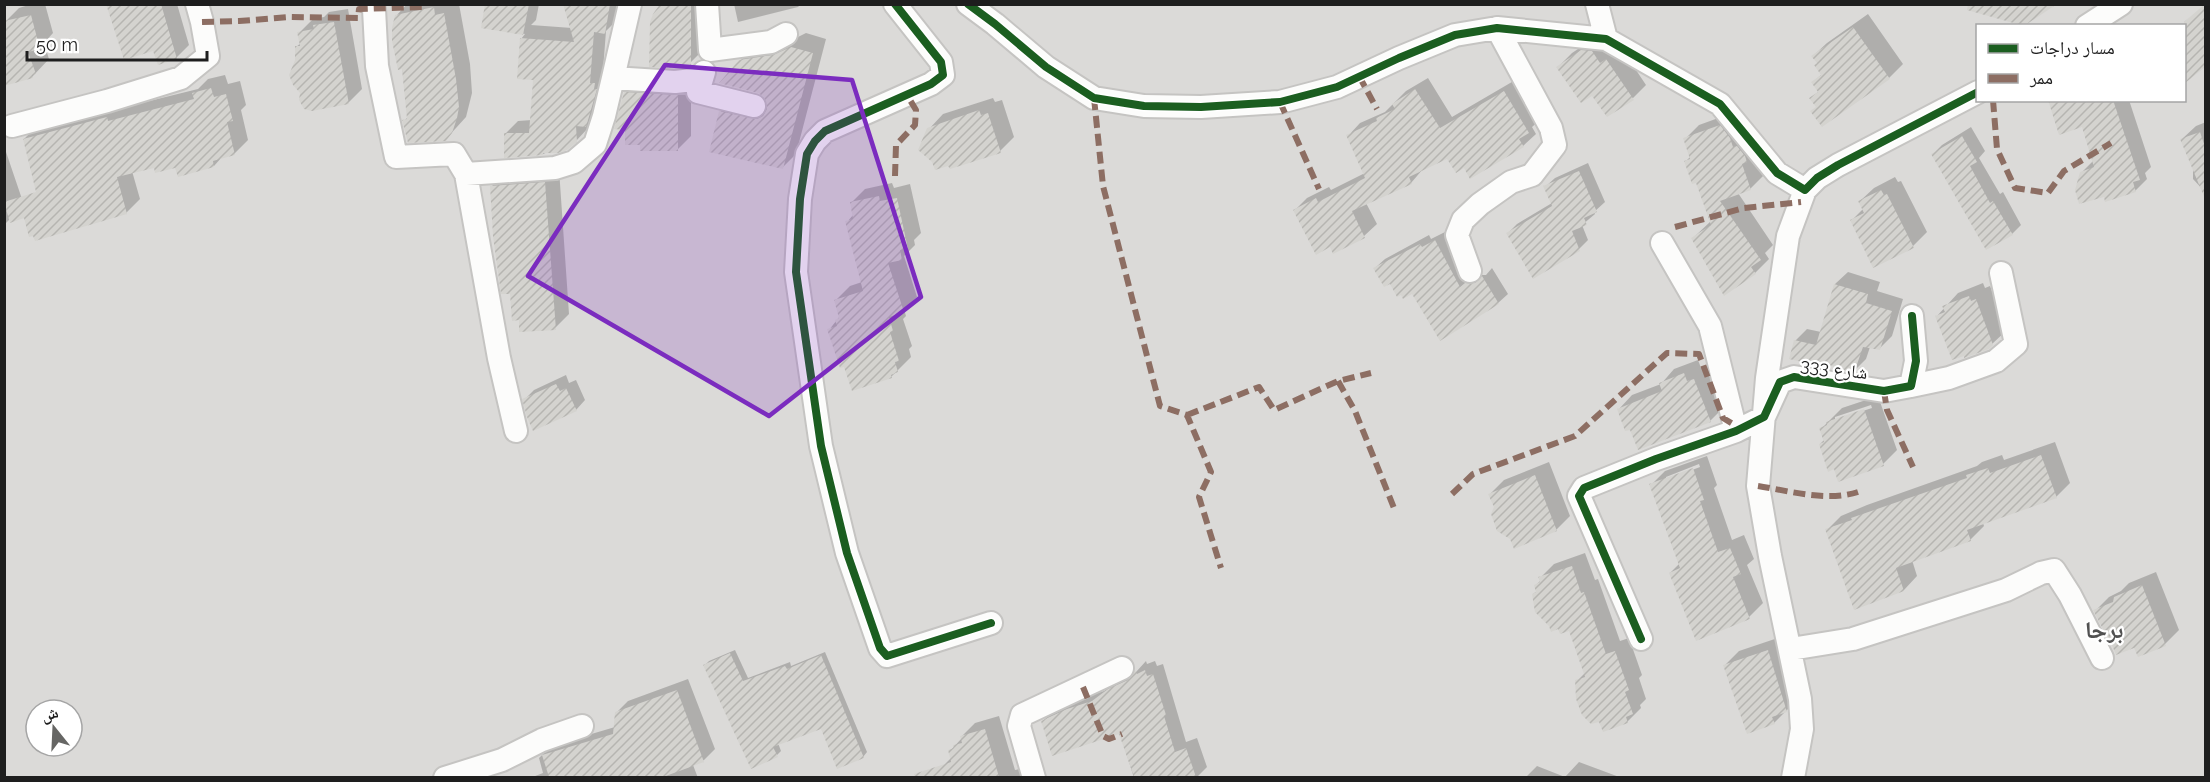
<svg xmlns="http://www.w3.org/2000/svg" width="2210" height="782" font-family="Raleway,'Noto Naskh Arabic',sans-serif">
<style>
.residential{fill:#dbdad8;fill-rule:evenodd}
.shadow{fill:#0003;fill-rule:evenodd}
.building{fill:url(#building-hatch)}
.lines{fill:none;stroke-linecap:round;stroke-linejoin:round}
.minor-casing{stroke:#c5c4c2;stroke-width:26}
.minor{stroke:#fcfcfb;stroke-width:22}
.quiet{stroke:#8d6e63;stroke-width:6;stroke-dasharray:12 6;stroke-linecap:butt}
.cycleway-casing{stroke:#fff;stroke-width:11}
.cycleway{stroke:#1b5e20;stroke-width:8}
.marked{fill:#7b2cbf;fill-opacity:0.2;stroke:#7b2cbf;stroke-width:4.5;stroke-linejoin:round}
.labels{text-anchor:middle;stroke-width:4.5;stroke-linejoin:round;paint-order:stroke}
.street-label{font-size:18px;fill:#1e1e1e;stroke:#fff}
.district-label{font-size:24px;font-weight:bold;fill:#515151;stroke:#fff}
</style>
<defs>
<pattern id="building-hatch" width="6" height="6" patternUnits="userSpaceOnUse" patternTransform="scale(1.5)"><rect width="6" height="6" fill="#d4d3cf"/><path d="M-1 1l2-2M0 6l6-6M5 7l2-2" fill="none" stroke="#b6b5b1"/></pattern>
</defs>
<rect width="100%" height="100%" fill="#ecebe6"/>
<path class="residential" d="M5,5H2205V777H5ZM1978,26H2184V100H1978ZM36,710H72V746H36Z"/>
<path class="shadow" d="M32,4H45L53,33L44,43L49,59L32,77L5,22L19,8Z
M111,4H177L189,45L176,58L154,49Z
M407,4H459L470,64L472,93L466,117L446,139L404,121L408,117L396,16Z
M487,4H539L536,20L531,25L572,28L568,4H620L618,19L606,31L603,70H607L599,112L589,122V127L576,141L543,154L505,134L518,121L532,120L535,79L521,39L525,34L482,26Z
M658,4H704V49L690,63H681L678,67Z
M734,4H801L798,7L738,22Z
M2202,4H2206V65L2188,79L2184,26H2183L2204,6Z
M348,9L362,89L348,103L297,60L296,47L301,43L299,33L313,19L324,17L329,12Z
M1868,14L1903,64L1889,78L1817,107L1811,99L1819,91L1813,82L1822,74L1818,62L1813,56L1827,43Z
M806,33L826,39L796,154L782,168L720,112L734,98L768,105L765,96L740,61L755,46L788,42Z
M1596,37L1620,46L1646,85L1633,98L1593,94L1558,67L1572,53Z
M225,75L228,84L240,81L246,105L241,110L248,140L234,154L222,157L214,166H155L132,171L140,199L126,213L24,139L38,125L121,108L198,89L208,79Z
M1428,78L1452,117L1517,79L1540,120L1532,127L1536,134L1523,146L1471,177L1465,166L1448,157L1423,169L1411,183L1366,203L1377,224L1364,236L1334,252L1331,245L1295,210L1307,198L1329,187L1331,190L1365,173L1348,136L1360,123L1385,112L1406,91Z
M639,79L691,82V136L677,150L625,93Z
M993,98L995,102L1002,100L1014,137L1000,151L949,164L929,129L943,114Z
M2049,100H2129L2151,167L2145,173L2147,179L2135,191L2105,195L2081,173L2093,161L2083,126Z
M1735,112L1756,151L1764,175L1750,189L1738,193L1773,245L1765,253L1769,259L1755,273L1693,238L1711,221L1697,181L1686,161L1691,156L1685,139L1699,125Z
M2206,122V193L2193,179V167L2182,139L2196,126Z
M1971,127L1985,151L1979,158L2000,194L2003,192L2021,225L2012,234L1933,154L1942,145Z
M4,146L24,205L4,225Z
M1588,163L1605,202L1594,212L1595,214L1582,225L1588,240L1579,249L1508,233L1517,224L1552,203L1545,187L1555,178Z
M559,169L569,314L555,328L520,319L512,292L491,187L505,173Z
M1895,177L1898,182L1901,181L1927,232L1913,246L1852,220L1864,208L1860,201L1874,188Z
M892,183L894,188L910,184L921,233L914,240L915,245L904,256L917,297L904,309L906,316L903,319L912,346L909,349L911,357L891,377L845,365L829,330L840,316L836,300L850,286L862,282L847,222L854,214L851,203L865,189Z
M1445,232L1470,279L1476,275H1486L1492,268L1508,294L1498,303L1440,339L1412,292L1391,282L1375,268L1385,259L1429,235L1431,239Z
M1848,272L1880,282L1877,291L1903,299L1892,336L1880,348L1870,347L1866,359L1854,371L1820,360L1816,364L1795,341L1807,329L1821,332L1835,284Z
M1983,283L1985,288L1990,286L2007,330L1992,344L1937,316L1958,293Z
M1698,360L1701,368L1708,366L1724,407L1710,421L1631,428L1619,409L1632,395L1661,384L1674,369Z
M566,375L569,383L576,380L585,400L576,410L524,400L534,390Z
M1878,396L1897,450L1883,464L1834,467L1820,444L1825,439L1821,429L1842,408ZM1871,405L1872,408L1835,420V417Z
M2055,442L2070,483L2056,497L1983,523L1984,526L1970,540L1912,560L1917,576L1904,590L1855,608L1827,530L1841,516L1867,505L1977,466L1982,462L2002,455L2004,460Z
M1707,456L1717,485L1714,488L1732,540L1744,535L1754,559L1747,565L1763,603L1749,617L1670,573L1680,563L1651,485L1665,471ZM1699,464L1700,467L1666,480V477Z
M1549,462L1570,516L1556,530L1496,507L1490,494L1504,480Z
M1585,553L1595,580L1598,579L1620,641L1629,638L1642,675L1639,678L1646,699L1640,705L1641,708L1627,722L1600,720L1577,681L1585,673L1570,629L1533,594L1537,591L1536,585L1541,580L1540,578L1554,564Z
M2156,572L2179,630L2165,644L2109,633L2095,611L2109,597L2121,591L2129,583Z
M1781,637L1800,697L1774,723L1725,665L1739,651Z
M735,650L748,678L790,662L791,666L825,652L867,752L863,757L822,728L778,743L781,751L777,755L705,665L709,661Z
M1146,661L1147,664L1155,661L1157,666L1163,664L1186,742L1197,738L1207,767L1196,778H1134L1120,733L1043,721L1053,711L1079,699L1104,691L1120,679L1136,672Z
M688,679L715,749L704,760L693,765L698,778H530L543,773L539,758L551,746L615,727L616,713L628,701Z
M999,716L1015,770L1020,769L1023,778H947L944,765L952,757L950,751L962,738V736L975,723Z
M1579,762L1622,778H1525L1537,766L1565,777Z"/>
<path class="building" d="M106,4H161L177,59L158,65L153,51L124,60Z
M485,4H529L523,35L481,28Z
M563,4H610L605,34L594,32L590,83H595L594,89H597L586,127L576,126L577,142L567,150L558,153H543V155L504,158V133H529L533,80L517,79L520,38L574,42Z
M660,4H691V65H678V68H675L649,67L650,22L653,14Z
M1968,4H2057L2024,26L1967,10Z
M2205,4V67L2184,84V22Z
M434,7L435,15L444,13L456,79L459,107L457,118L452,133L446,141L408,143L402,120L407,119L402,69L398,70L392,41V28L395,15Z
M31,15L40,49L28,52L36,74L32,75L33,78L4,86V21Z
M334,22L349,104L312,111L304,109L299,100L300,93L293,85L289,75L295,60V46H300L297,32L314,29L313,25Z
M1853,27L1890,79L1822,127L1810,111L1816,107L1809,98L1818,92L1811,82L1821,75L1814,65L1817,63L1811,56Z
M791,47L813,53L783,169L709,152L719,111L757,119L763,116L767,109L764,97L758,93L719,83L739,60L773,55Z
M1581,50L1592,51L1600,63L1606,59L1634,100L1607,117L1592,96L1581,103L1556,67Z
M211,88L214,97L226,94L233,121L227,122L235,155L213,161L214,167L178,177L175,168L155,173L154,168L117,177L127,214L35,241L33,236L29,237L24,218L10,223L4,202L36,192L23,139L107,117L108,121L194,99L192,93Z
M1415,89L1440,128L1504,91L1529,133L1519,139L1524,147L1470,179L1464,168L1456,173L1447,159L1409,177L1412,184L1352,211L1365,238L1333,254L1330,247L1316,255L1293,210L1316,198L1318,202L1365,178L1346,135L1377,121L1376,118L1395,109L1392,104Z
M624,92L678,95V151H640V145H625V130L614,129Z
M2048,100H2113L2140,180L2133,182L2136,192L2105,202L2104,197L2079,204L2075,190L2080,172L2094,167L2082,127L2059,135Z
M979,110L981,115L988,113L1001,153L950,169L948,166L935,170L932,162L918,150L927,128Z
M1720,125L1730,138L1733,147L1737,146L1745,156L1747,162L1742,164L1751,190L1720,201L1761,260L1751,267L1756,274L1724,296L1691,238L1711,225L1696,183L1692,184L1684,161L1690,159L1683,138Z
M2200,132L2205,147V199L2180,139Z
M1962,136L1977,162L1970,166L1990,203L1993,201L2013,235L1986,250L1931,154Z
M1579,171L1597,212L1584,218L1587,225L1572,231L1580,251L1533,279L1506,233L1552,206L1543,186Z
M545,182L556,330L519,332V320L512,321L510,294H501L493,236L490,186Z
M1881,190L1884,195L1887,194L1914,248L1873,268L1850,220L1864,213L1858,201Z
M879,196L880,201L897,198L908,249L900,250L902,260L888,263L904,312L889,317L893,331L890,332L899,361L895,362L898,372L891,375L892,378L852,391L844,367L840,368L827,329L837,326L835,320L839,318L834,300L863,291L845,221L853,219L850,202Z
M1435,240L1460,287L1465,283H1475L1482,276L1499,304L1440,341L1412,294L1403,299L1401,295L1397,297L1390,284L1384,287L1373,268L1420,244L1422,247Z
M1834,284L1868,294L1866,303L1892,311L1880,350L1863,347L1854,373L1817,361L1816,365L1789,359L1794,340L1816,345Z
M1969,296L1971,301L1976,299L1993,345L1989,349L1964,358V356L1952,360L1935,316L1945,312L1942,306Z
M1684,373L1687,381L1694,379L1711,422L1638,450L1630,430L1625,431L1617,409L1662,391L1659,383Z
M556,384L560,391L566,388L577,411L533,431L527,417L522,399Z
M1864,409L1884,466L1838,482L1834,469L1828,472L1819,444L1824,442L1819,428L1827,425L1826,422Z
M2041,455L2057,498L1967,530L1971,541L1896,568L1904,591L1854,610L1825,529L1852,520L1851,518L1967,478L1966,475L1988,468L1990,473Z
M1693,468L1704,500L1700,501L1718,552L1730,548L1741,574L1733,577L1750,619L1696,641L1669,573L1680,568L1649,484Z
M1535,475L1557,531L1514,549L1510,539L1497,531L1491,514L1494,507L1488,494Z
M1572,566L1581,593L1584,592L1606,654L1615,651L1629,690L1625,692L1633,714L1626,717L1628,723L1603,732L1599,722L1591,724L1582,715L1576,699L1575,680L1585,677L1569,631L1560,634L1558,629L1551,632L1549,626L1535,612L1532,594L1536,592L1534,585L1540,582L1538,577Z
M2142,585L2166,646L2138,657L2134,648L2116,655L2108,635H2106L2093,610L2113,602L2114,597Z
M1768,650L1787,712L1772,717L1775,724L1747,734L1723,665Z
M730,653L743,681L785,666L787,669L821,655L864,758L837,769L821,729L773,747L778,757L751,769L703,665Z
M1135,670L1137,674L1145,670L1147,676L1153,674L1166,715L1164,716L1175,752L1186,748L1196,777H1134L1119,734L1052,756L1041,721L1067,709L1092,701L1108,689L1128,680Z
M677,690L704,762L663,777H549L542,755L613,734L615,712Z
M985,729L999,777H915L914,774L951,762L948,750L954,748L953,745L962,743L960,736Z"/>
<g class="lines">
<defs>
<path id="minor" d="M630,4L613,78L675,82L702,79
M707,4L710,50L771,42L786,34
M895,4L941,62L943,75L931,84L825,131L815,141L807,154L800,199L796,272L821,446L847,553L880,648L887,656L991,623
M968,4L995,24L1046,67L1094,98L1144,106L1201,107L1280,102L1337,87L1399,58L1455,35L1497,28L1606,39L1720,104L1777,173L1805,190L1817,178L1838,165L1978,92
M1597,4L1606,39
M374,9L377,66L396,157L454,154L466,174L499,358L516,431
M2087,26L2121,4
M704,72L698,92L754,106
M12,126L107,101L181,78L208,56L202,22L197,4
M466,174L555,168L574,162L595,144L604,116L613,78
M1662,243L1710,326L1736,431
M1470,271L1457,235L1463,220L1480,204L1511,182L1532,175L1555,145L1551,128L1497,28
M1911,386L1949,378L1996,361L2016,344L2001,273
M1641,639L1579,496L1584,488L1656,459L1736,431L1764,417L1780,382L1794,377L1884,391L1911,386L1916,361L1912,316
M1791,649L1853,639L2006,590L2041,573L2054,570L2070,595L2102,658
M445,778L502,760L542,740L582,726
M1034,778L1019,726L1022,715L1122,668
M1793,778L1802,729L1800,699L1770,556L1758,486L1767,378L1788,236L1805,190"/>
</defs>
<use href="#minor" class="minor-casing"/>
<use href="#minor" class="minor"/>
<path class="quiet" d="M202,22L239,21L290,17L358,18L359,9L422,7
M1359,76L1377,109
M1094,98L1103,186L1160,406L1187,415L1211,472L1199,497L1221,568
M1993,100L1997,149L2015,188L2048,193L2064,171L2111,143
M1280,102L1319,189
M895,176L896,145L915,125L916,110L907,95
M1675,227L1744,208L1801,202
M1338,381L1355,411L1394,508
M1884,391L1887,410L1913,467
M1187,415L1259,387L1274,410L1338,381L1371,373
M1758,486C1790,491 1827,502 1858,492
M1452,494L1473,474L1575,436L1667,353L1699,354L1723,418L1733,424
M1083,687L1103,736L1109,739L1122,734"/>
<defs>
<path id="cycleway" d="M895,4L941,62L943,75L931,84L825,131L815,141L807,154L800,199L796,272L821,446L847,553L880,648L887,656L991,623
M968,4L995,24L1046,67L1094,98L1144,106L1201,107L1280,102L1337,87L1399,58L1455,35L1497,28L1606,39L1720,104L1777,173L1805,190L1817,178L1838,165L1978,92
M1641,639L1579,496L1584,488L1656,459L1736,431L1764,417L1780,382L1794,377L1884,391L1911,386L1916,361L1912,316"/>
</defs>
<use href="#cycleway" class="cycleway-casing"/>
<use href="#cycleway" class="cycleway"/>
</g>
<path class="marked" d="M665,65L852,80L921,297L769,416L528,276Z"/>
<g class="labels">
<g class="street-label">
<text transform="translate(1834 369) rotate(7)" y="6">شارع 333</text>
</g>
<g class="district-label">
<text x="2104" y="638">برجا</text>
</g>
</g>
<rect width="2210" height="782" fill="none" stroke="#1e1e1e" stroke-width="12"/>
<rect x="1976" y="24" width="210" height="78" fill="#ffffff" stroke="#a5a5a5" stroke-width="1.5"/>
<rect x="1988" y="44" width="30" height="9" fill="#1b5e20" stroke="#a5a5a5" stroke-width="1.5"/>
<text x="2030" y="54" font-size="18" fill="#1e1e1e">مسار دراجات</text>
<rect x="1988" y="74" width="30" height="9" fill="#8d6e63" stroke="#a5a5a5" stroke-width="1.5"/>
<text x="2030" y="84" font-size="18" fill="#1e1e1e">ممر</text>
<g transform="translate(54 728) rotate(342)"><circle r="28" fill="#ffffff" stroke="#a5a5a5" stroke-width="1.5"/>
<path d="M0-4.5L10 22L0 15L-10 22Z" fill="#666664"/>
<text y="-9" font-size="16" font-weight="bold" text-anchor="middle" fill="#1e1e1e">ش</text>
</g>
<path d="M27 51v9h180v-9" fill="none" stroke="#1e1e1e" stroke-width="3"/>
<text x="36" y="51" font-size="18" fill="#1e1e1e" stroke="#ffffff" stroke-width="4.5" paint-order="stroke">50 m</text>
</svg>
